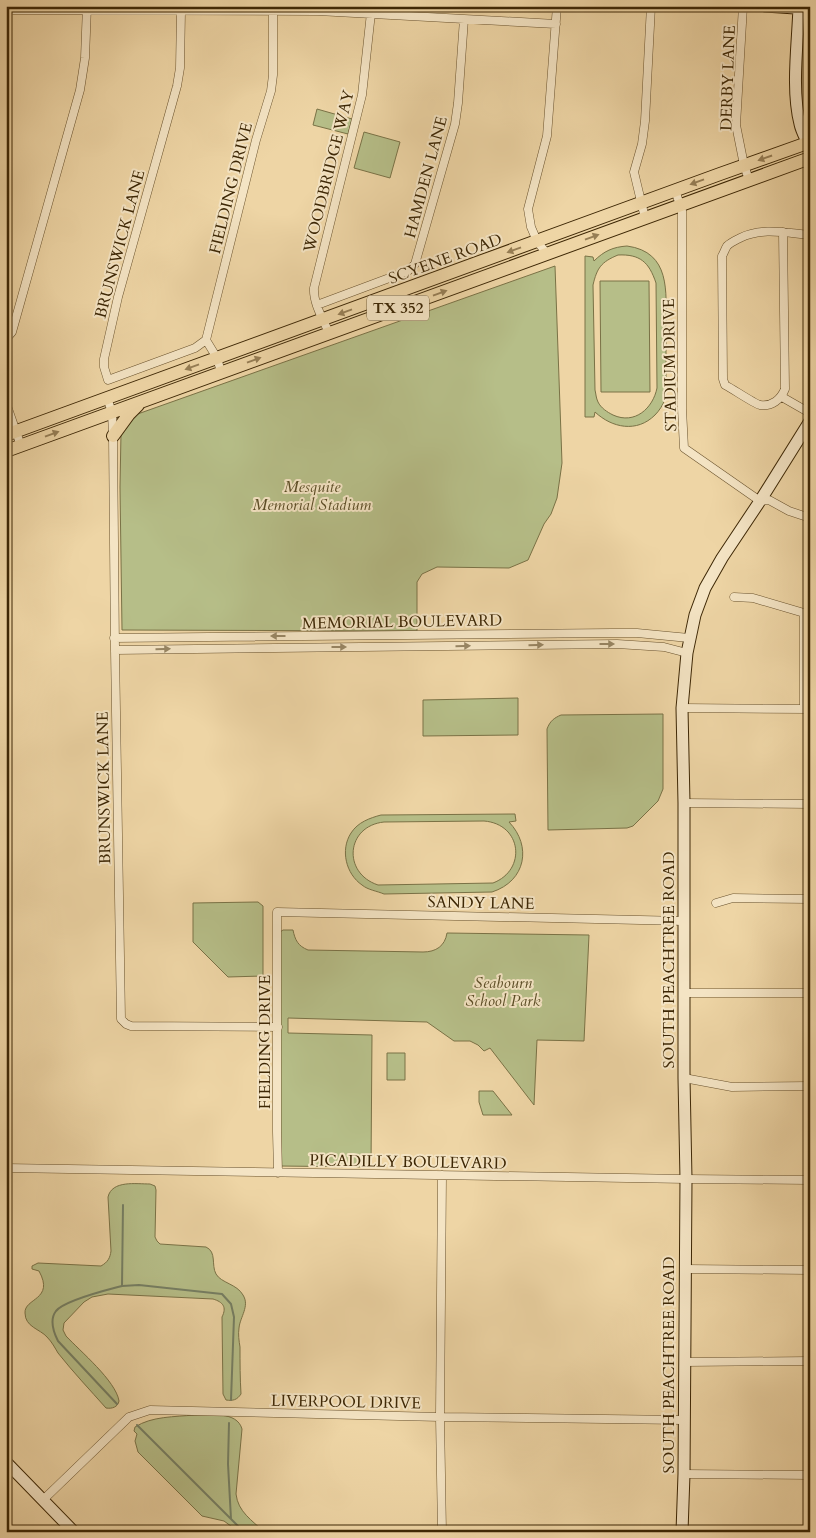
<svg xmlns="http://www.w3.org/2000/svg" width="816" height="1538" font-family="Cardo,serif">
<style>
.green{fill:#b6be88;stroke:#7a7246;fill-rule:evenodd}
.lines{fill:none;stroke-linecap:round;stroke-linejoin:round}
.stream{stroke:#757f64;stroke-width:2}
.street-casing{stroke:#69522d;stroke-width:9}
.secondary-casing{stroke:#3d2705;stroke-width:13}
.primary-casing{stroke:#3d2705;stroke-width:14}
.street{stroke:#f4e4c4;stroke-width:8}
.secondary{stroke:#f4e4c4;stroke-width:11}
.primary{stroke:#eed5a5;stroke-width:12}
.oneway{fill:#967e55}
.oneway2{fill:#988664}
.labels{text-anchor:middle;stroke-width:4;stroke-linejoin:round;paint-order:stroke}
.shield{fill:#f4e4c4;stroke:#74603e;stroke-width:1}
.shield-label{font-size:15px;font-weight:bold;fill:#3d2705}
.street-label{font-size:16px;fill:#3d2705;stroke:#f4e4c4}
.park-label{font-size:16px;font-style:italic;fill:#5b4d26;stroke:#f4e4c4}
</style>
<rect width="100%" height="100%" fill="#eed5a5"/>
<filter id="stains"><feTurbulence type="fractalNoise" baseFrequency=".004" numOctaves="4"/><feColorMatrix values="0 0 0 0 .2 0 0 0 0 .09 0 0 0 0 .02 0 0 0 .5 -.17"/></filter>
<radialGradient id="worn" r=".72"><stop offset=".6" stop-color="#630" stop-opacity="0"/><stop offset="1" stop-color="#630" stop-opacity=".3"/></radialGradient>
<path class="green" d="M317,109L352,119L348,134L313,125Z
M364,132L400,142L390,178L354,168Z
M627,246C671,252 666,292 666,325C666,346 666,366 666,387C666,391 666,395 665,399C663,405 659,411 655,415C637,433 612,428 595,412L594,417H585V256L593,257L594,261C604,251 613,247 627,246ZM618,255C640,254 649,262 656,283L657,388C653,408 635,425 613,415C607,412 601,408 598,402C596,398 596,394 595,390L593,285C597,268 601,262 618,255Z
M555,266L562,463L557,498L551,514L544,524L528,560L509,568L437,567L422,574L417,582V631L122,630L120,487L121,433L132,416Z
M649,281L650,392H601L600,281Z
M518,698V735L423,736V700Z
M663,714V789L658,801L633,826L627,828L548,830L547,729C550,721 554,718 561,715Z
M515,814L516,821L509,822C532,846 526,881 492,892L384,894C377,891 368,890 362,885C346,874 340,850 351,833C358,822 370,818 381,815ZM484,821C522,824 527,870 493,883L378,885C342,873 346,826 384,822Z
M258,902L263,906V976L228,977L193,942V903Z
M283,930H293C295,940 298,946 308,950L423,952C436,952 445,946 447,933L589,935L584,1041L537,1040L534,1105L490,1048L484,1051L478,1045L470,1041H454L427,1022L288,1018V1033L372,1035L371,1167L279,1166L280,932Z
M387,1053H405V1080H387Z
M479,1091H493L512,1115H483L479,1102Z
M150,1184L155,1186L156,1190L155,1237L157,1241L160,1244L206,1247C217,1252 211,1265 216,1274C221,1283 237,1284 243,1295C250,1306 240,1317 239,1328C238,1334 239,1341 240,1347C240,1363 240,1378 241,1394C237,1400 233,1401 226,1400L223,1394L222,1317C227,1307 223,1302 213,1299L108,1294L92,1297L84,1302L64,1323L63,1330L66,1336C80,1351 116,1381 119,1401C118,1407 112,1409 106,1408C90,1390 73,1372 58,1353C55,1348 52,1342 47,1337C40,1329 25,1327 25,1313C24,1298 55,1300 39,1271L32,1269V1266L38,1263L101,1266C108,1262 110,1258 111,1251L108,1197C112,1180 136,1184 150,1184Z
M194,1415C210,1415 237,1411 242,1429L236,1494C238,1512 252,1520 264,1532H239L224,1521L202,1516L138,1452L135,1441L137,1434L134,1431L135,1427C152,1416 175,1417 194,1415Z"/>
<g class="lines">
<path class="stream" d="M123,1205L122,1286L139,1285L222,1294L231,1304L234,1317L231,1400
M117,1404L58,1341C54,1333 49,1320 56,1311C65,1300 107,1290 122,1286
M229,1423L228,1464L231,1519L244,1532
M137,1425L231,1519"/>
<defs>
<path id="street" d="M743,6L736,125L744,165L749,180
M6,10L318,11L556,24
M181,11L180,68L177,86L118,297L104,359V367L108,380L195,348L206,340
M675,190L682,211V409L684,448L760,501L769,500L789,511L810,518
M645,218L634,172L642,144L645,121L651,6
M783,232L785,389C781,399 772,407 760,405C753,403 733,389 725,385L723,379L722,256C724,253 725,249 727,246C731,242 736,240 740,238C762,227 786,233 810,235
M547,254L537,241L531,227L528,209L547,136L557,6
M317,305L408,271L415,264L455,124L458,103L464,19
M329,333C323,319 313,303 314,288L362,95L371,13
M6,339L12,332L80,90L85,58L87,6
M221,372L217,358L206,340L256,140L271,91L273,75V6
M782,397L810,413
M107,398L112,412L113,436L115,650L121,1019L126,1024L131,1026L278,1027
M6,403L21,446
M734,597L753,598L804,613H810
M114,638L612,633H637L689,638
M115,650L617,644L664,647L687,653
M682,708L810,709
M804,709V613
M684,803L810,804
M716,903L733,898L810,899
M684,993H810
M684,1078L732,1087L810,1086
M6,1168L686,1179L810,1180
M278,1173L277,1132V912L684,921
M442,1175L440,1417L442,1532
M685,1269L810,1270
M684,1362L810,1361
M684,1474L810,1475
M43,1500L129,1417L150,1410L440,1417L683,1420"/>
<path id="secondary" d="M765,6L810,9
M799,6C798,42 791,89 800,124C802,133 807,140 810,149
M6,1462L74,1532
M682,1532L684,1474L686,1179L684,1078V803L682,708L687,653L695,615L705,588L722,558L760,501L810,421"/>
<path id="primary" d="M6,435L720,174L810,142
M113,436L129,414L138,405
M6,451L810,158"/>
</defs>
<use href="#street" class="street-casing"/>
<use href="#secondary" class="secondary-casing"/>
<use href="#primary" class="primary-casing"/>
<use href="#street" class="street"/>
<use href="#secondary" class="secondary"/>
<use href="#primary" class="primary"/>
</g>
<defs><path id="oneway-solid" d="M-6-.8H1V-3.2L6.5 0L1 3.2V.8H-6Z" transform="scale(1.25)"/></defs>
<g class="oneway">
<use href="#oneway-solid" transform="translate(765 158) rotate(161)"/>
<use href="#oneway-solid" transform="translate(697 182) rotate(160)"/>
<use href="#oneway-solid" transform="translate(592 237) rotate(-20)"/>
<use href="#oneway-solid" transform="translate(514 250) rotate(160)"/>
<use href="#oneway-solid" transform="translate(440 293) rotate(-20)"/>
<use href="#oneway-solid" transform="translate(345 312) rotate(160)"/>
<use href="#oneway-solid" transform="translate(254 360) rotate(-20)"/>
<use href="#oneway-solid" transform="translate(192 367) rotate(160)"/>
<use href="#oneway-solid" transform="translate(52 434) rotate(-20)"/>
</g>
<g class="oneway2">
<use href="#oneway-solid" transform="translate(278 636) rotate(180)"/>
<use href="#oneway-solid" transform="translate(607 644)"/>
<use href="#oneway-solid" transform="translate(536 645) rotate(-1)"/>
<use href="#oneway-solid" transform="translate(463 646) rotate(-1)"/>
<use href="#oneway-solid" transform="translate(339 647)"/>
<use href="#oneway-solid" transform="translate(163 649) rotate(-1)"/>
</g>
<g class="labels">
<rect class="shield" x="367" y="295.5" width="62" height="25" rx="4"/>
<g class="shield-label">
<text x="398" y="313">TX 352</text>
</g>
<g class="street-label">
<text transform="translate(727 78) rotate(-88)" y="6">DERBY LANE</text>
<text transform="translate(328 171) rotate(-76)" y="6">WOODBRIDGE WAY</text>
<text transform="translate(425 177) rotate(-75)" y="6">HAMDEN LANE</text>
<text transform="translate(230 188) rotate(-76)" y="6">FIELDING DRIVE</text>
<text transform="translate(119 244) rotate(-75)" y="6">BRUNSWICK LANE</text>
<text transform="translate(445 258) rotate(-20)" y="6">SCYENE ROAD</text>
<text transform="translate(669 365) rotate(-91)" y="6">STADIUM DRIVE</text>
<text transform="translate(402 621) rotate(-1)" y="6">MEMORIAL BOULEVARD</text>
<text transform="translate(103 788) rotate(-91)" y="6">BRUNSWICK LANE</text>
<text transform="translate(481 902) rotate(1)" y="6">SANDY LANE</text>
<text transform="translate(668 960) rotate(-90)" y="6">SOUTH PEACHTREE ROAD</text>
<text transform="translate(264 1042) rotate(-90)" y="6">FIELDING DRIVE</text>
<text transform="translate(408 1161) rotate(1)" y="6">PICADILLY BOULEVARD</text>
<text transform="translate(668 1365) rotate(-90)" y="6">SOUTH PEACHTREE ROAD</text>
<text transform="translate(346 1401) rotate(1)" y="6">LIVERPOOL DRIVE</text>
</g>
<g class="park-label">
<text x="312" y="492">Mesquite<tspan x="312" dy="18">Memorial Stadium</tspan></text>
<text x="503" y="988">Seabourn<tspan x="503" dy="18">School Park</tspan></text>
</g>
</g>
<rect width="816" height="1538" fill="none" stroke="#eed5a5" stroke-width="25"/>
<rect x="8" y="8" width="801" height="1523" fill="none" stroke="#3d2705" stroke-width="2.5"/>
<rect x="12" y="12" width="791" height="1513" fill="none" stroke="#3d2705"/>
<rect width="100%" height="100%" filter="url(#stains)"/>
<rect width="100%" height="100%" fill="url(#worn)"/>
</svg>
